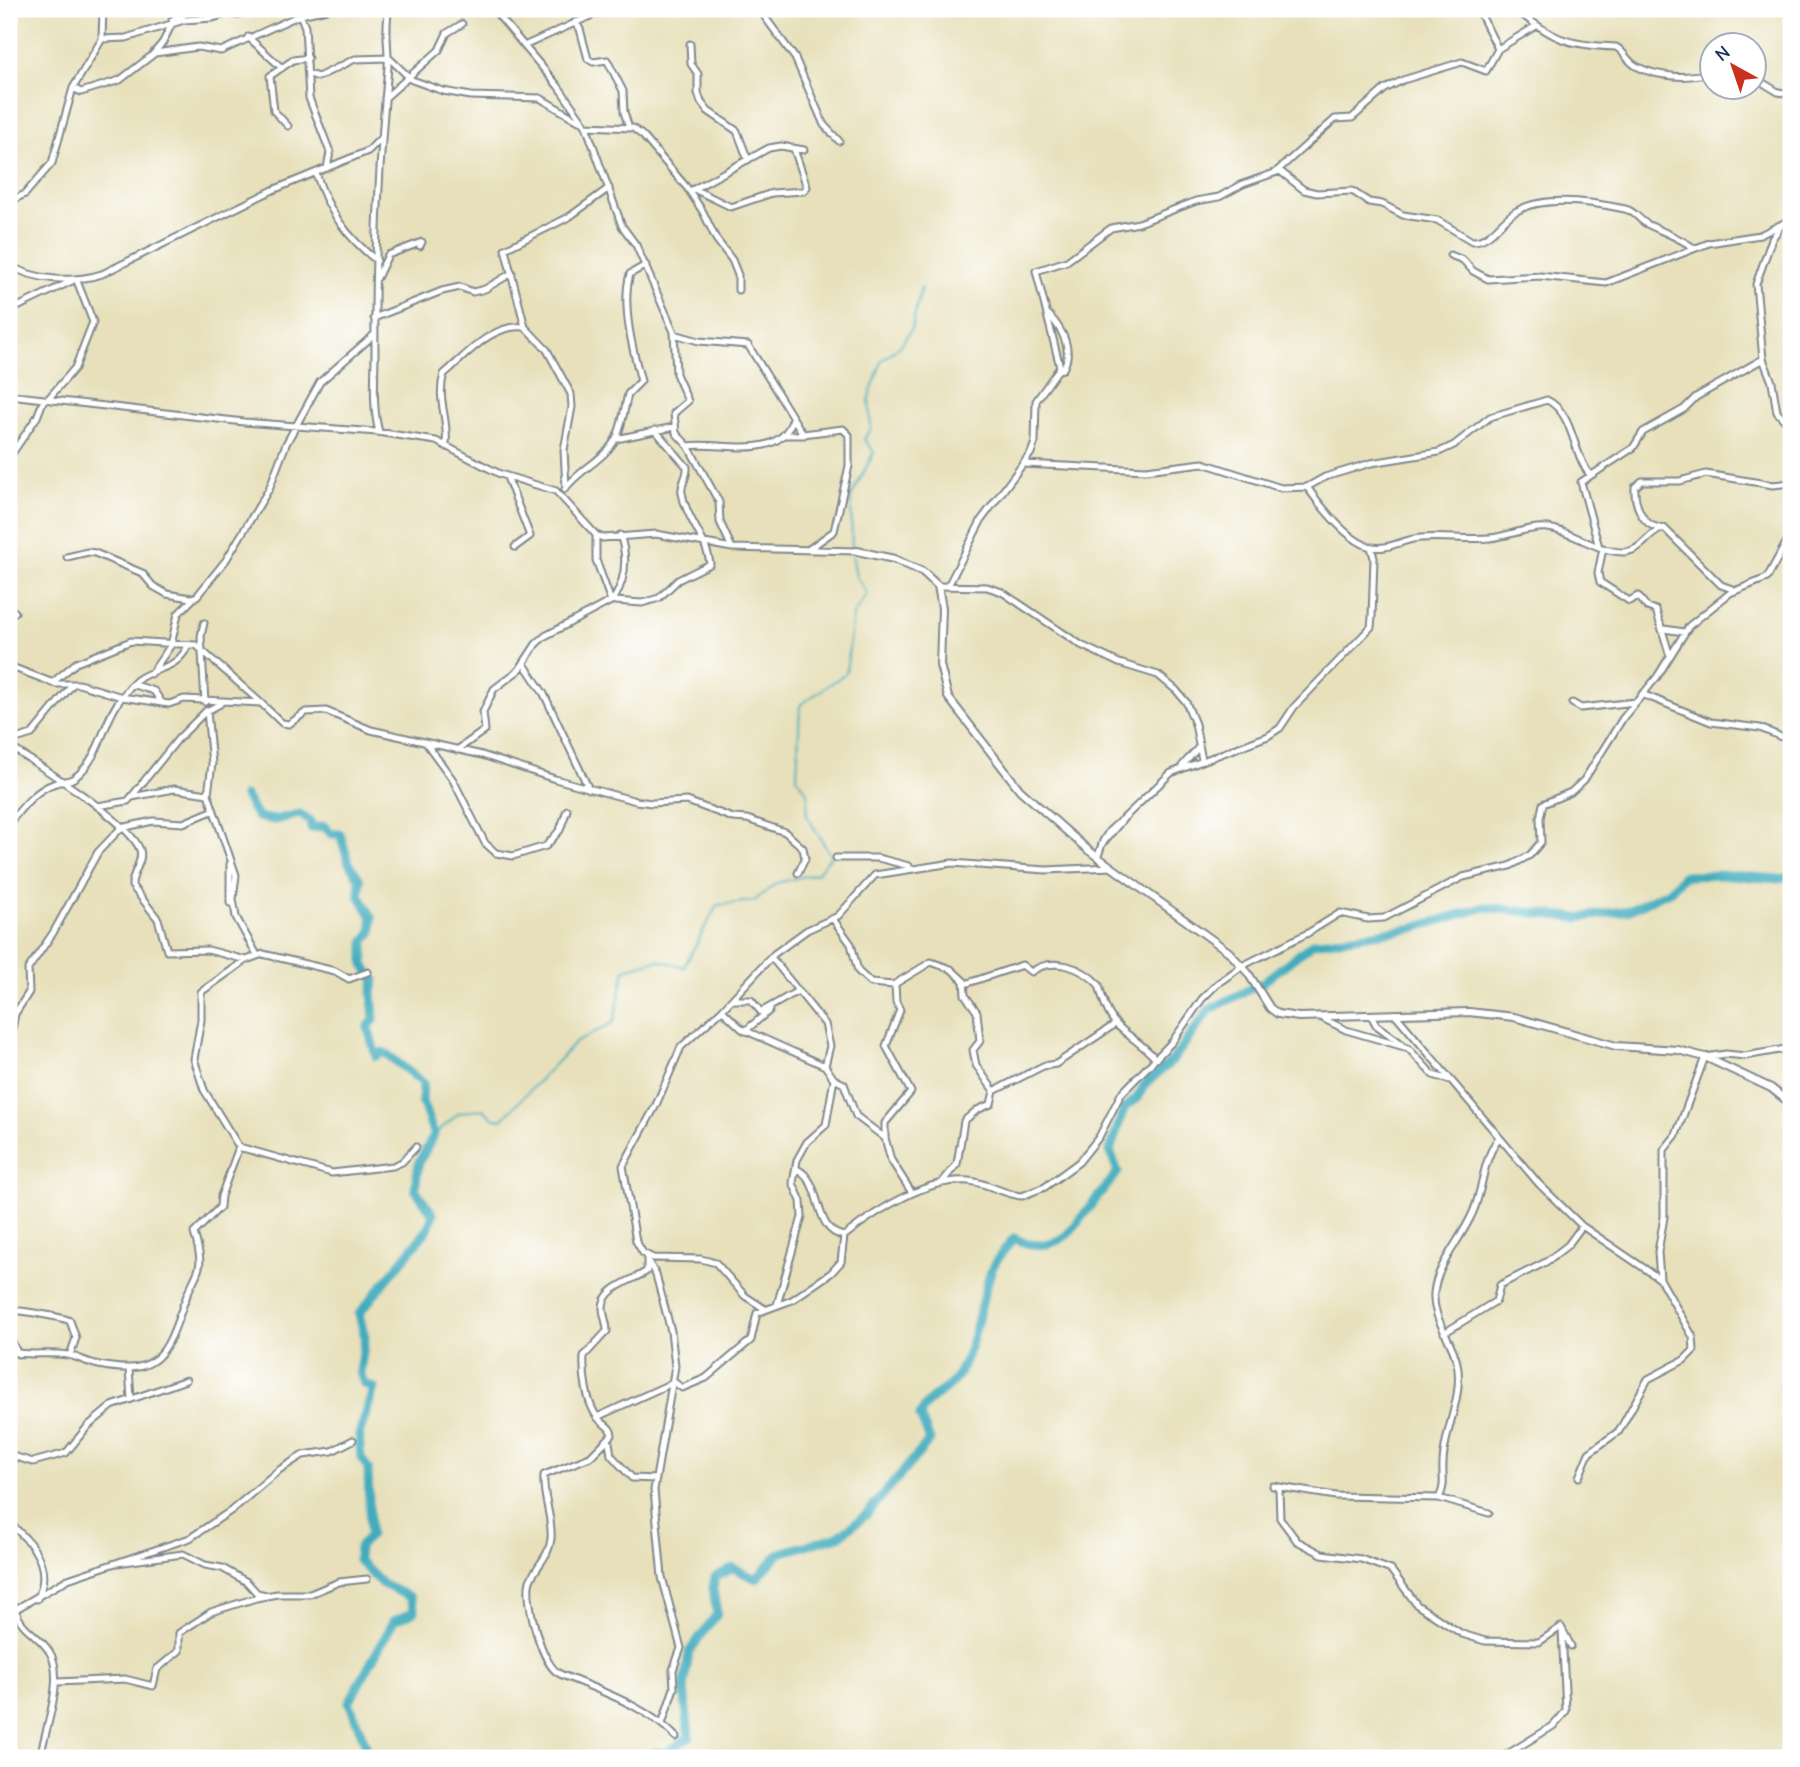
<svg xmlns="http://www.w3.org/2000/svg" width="1800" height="1767" font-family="'Comic Neue',sans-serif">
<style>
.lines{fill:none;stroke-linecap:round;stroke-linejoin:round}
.stream{stroke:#3facbd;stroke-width:2}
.river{stroke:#3facbd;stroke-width:9}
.minor-casing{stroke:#81888c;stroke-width:9}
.tertiary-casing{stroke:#81888c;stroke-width:10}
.minor{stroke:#fff;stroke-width:5}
.tertiary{stroke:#fff;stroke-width:6}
</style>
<rect width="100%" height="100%" fill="#fff"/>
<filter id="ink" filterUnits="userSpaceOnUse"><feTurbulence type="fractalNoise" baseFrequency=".0143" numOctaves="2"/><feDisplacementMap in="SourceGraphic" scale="14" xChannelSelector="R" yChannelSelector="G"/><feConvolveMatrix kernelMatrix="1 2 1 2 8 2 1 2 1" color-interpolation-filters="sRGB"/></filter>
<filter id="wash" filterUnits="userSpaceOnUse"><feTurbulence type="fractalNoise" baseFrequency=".00686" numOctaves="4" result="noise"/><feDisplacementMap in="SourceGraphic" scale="28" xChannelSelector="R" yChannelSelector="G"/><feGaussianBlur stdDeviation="1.57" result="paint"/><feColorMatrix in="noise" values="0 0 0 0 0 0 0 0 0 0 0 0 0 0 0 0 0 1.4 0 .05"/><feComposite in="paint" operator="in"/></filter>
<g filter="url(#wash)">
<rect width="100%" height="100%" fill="#e7e0ba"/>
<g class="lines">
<path class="stream" d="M852,549L851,497L874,452L864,439L871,428L869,398L882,360L900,346L911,330L921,288
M434,1135L459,1113L483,1109L494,1119H502L575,1043L614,1022L625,969L658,960L684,967L717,905L754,901L777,883L817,873L831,856L807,816L808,793L797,778L800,705L846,673L853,615L867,593L856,577L852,554"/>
<path class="river" d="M245,796L257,817L274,820L300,814L310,820L311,828L324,826L331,834H340L349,863L360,880L359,895L372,917V931L364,942V965L375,980L372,992L374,1020L368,1027L376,1056L383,1052L388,1055L423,1083L422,1101L434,1135L419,1162L415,1189L433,1214L428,1229L359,1314L365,1337L360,1372L364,1384L374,1388L359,1435L361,1457L368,1469L370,1535L359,1547L358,1560L382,1584L410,1597L415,1611L394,1621L349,1702L368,1751L366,1758
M644,1758L655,1752L667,1753L689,1737L684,1689L689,1652L717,1614L713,1589L715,1577L733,1568L756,1579L780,1553L839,1536L866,1515L930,1440L920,1416C931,1390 948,1394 959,1373C977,1341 979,1302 992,1269C996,1258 1007,1247 1014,1238C1033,1248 1050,1248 1068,1234L1118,1172L1110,1151L1124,1108L1137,1098L1145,1084L1172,1061L1209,1010L1262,983L1313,943L1414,928L1485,907L1578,918L1630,910L1671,890L1683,876L1725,875L1779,879L1791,876"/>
</g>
</g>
<g filter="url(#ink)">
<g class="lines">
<defs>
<path id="minor" d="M298,9L305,27L309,98L330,152L327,168
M493,9L558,86L586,126L622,226L636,245L674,332L676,374L688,401L674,413L676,433L688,446L719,502L720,522L732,548
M759,9L795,58L824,125L839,141
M1514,9C1556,39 1563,45 1616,47C1624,51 1627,61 1636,66C1659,78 1688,79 1713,72
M172,20L197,9
M575,22L580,29L588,59L593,62L607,60L623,91L624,112L629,128
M248,37L282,68
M102,39L126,38L184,20L213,18L228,13L237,15L249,9
M690,44L691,64L698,74V93L701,102L708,111L737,131L748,160
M526,45L595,14L618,9
M1498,49L1536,26
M153,54L163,42L179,9
M309,74L318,77L355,59L389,58L412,80L443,91L471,96L540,98L579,121
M1755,78L1778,92L1791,94
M73,88L81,92L120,80L155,53L198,47L221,51L300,15L327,9
M385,98L439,50L447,33L462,24
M288,126L274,111L270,76L293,60L308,58
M586,126L633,128L643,136L688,189L703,212L716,239L732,260L738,275V290
M1277,171L1335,119L1352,118L1385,89L1403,80L1462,62L1486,71L1498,49L1478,9
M316,173C327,210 347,237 377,261
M694,189L731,207L772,193L804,191L807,187L794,149
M692,190L769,148L781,146L804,150
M9,202L25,194L52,163L73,88L102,39L103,9
M1791,219L1782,224L1772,239L1756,284L1763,359L1772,382L1777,412L1787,423L1791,422
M1450,255L1463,260L1473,271L1488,279L1540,276L1606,283L1709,243L1760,235L1782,224
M9,265C36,281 73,283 102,274L273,190L368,151L380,139
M377,278L388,255L422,242L420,246
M9,311L72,281
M1049,315C1062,329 1074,350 1063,369L1058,370
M374,318L442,291L460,287L473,292L485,289L512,273
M674,334L699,341L748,345L803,434L843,429L849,435V466L834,531L809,549
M9,395L244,422L377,432L436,441L500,474L556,491L596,535L603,538L656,534L732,548L857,551
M48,399L75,368L93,322L77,281
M1787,423L1791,449
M379,432C372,407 375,378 375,352C374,257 379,162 388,67C389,47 384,29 389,9
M784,435H804
M616,439L674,427
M446,444C449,420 436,399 444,374C467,355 492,323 525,327
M688,446C722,441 780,463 793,418
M9,458L37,417L44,399
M1024,464L1146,470L1203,463L1281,488L1307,487L1325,477L1371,463L1439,452L1454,445L1490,417L1547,400C1574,413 1572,453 1590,475
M507,477L530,536L515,547
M1307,487C1320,505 1346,539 1368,546C1387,552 1402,539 1420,538C1443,536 1466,540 1490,538C1509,536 1529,526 1548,528C1575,532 1596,552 1624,552C1643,551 1648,532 1664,528L1721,585L1735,590
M566,488L564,450L572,407L571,394L547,350L525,327L505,249L569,217L609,188
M565,489C578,470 608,458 617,436C622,426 625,406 628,394L641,381C633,351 621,305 630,274L646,265
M1660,528C1642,526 1634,503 1635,487L1642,481H1680L1706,474L1773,485L1791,483
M1599,547L1581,482L1633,448L1643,432L1684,409L1696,397L1763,359
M1603,548L1598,573L1600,582L1629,601L1638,596L1647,607L1656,610L1669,653
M67,557L88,552L95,553L142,573L153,586L167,594L191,598L197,596L226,560L269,489L286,444L320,382L375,334
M949,584L982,519L1031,453L1035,442L1036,401L1060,367L1036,271L1067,261L1111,228L1139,223L1196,201L1219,197L1243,184L1280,171L1304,190L1317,193L1352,191L1369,202L1382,204L1403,215L1437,220L1472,241C1490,242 1500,221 1515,212C1544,194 1593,202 1625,209C1635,211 1639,220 1647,224C1663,232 1679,237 1694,248
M938,586L987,587L1002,592L1081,645L1119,663L1158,675L1176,690L1186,702L1195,724L1202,760
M614,598L615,601L642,603L659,598L678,580L710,564C707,538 686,519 682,493C680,484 688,477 687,467L655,430
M614,599C626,578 628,557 620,535
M9,608L15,612
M204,623L201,636L205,702
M1664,629L1684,632
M524,664L544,694L589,789
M9,666L56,684H79L122,697C127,691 131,684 137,680C156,666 177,671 188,645
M151,674L171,645L178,614L194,598
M52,683L76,663L131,641L196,645L261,703
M132,684L154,691L162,703
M1642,694L1711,722L1760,728L1791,741
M1572,703L1581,708L1636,702
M220,704L207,711L212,764L208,794L236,875L233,899L236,917L257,955
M9,733L19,738L32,734L73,684
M426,743L453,780L485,843L496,853L513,856L546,846L560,830L567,810
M9,746C36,764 130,821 140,850C144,861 131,874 132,886L158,919L167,951L208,950L246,960
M457,750L485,730L483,712L494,689L519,670L536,644L545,636L611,601L596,560V535
M1182,766L1198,748
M132,797L174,789L208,794
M97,806L128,801L178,739L207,710
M9,823C22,808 34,791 53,784C67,778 68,785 81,772C102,751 104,719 122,697L169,704L184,699L261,703L282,723L289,724L306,712L326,711L371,730L482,755L555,779L636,801L652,803L687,801L733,818L747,819L785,832L803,848L805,859L798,873
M1103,841L1109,831L1121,820
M1098,856L1102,844L1124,818L1171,773L1268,736L1280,728L1294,707L1371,627L1372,617L1374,558L1371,547
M836,858H878L909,866
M230,864V903
M833,919L851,944L858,971L871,983L893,985L931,962L951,969L964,981L965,995L977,1012L980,1041L973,1050L976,1065L994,1091
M771,957L825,1024L830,1046L825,1066L834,1079L826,1125L807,1142L797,1160L793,1183L801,1201L802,1217L777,1305
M368,972L349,979L335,971L263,954L246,960L201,992V1020L194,1059L204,1090L239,1147L332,1173L393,1166L402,1162L416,1147
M965,984L1022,965L1031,972C1053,956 1082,967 1099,985C1111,1035 1125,1026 1156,1059
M732,1000H751L761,1012L796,992
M722,1010L742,1029L825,1066
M1395,1014L1539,1184L1582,1226L1660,1279
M1371,1015L1376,1025L1402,1044
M1318,1016L1346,1030L1408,1048L1433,1075L1450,1080
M745,1031L770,1010
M9,1045L15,1014L29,992L28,969L53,933L98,852L121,828L153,821L183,823L212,811
M834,1079L844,1084L856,1116L885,1138L891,1160L912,1193
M885,1138V1123L911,1092L886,1046L900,1010L896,1002L895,984
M797,1169C824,1182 812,1231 844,1236
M943,1181L957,1164L964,1121L977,1110L991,1104L994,1091L1043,1066L1056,1064L1114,1025
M647,1256V1271C633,1281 603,1287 603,1308C603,1315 607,1323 607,1331L584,1356C583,1374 586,1403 598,1418C603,1425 611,1426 612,1435L590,1457L544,1475C542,1497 553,1517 551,1539C549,1557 536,1566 530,1581C524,1599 542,1667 560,1674C600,1691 645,1705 676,1737
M648,1261L656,1275L671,1331L675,1366L654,1490L662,1577L681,1648L673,1670L674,1688L662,1724
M765,1309L745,1296L716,1263L701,1259L653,1258L643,1253L636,1241L623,1166L656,1105L681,1047L722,1010L774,954L807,930L838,916L875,875L952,863L1046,870L1112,867
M9,1310C18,1310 63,1317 70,1321L76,1338L70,1355
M1444,1333L1496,1301L1500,1285L1546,1262L1568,1245L1582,1226
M9,1336L18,1354
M9,1352C29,1356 48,1352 68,1355C78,1357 88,1363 99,1365C159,1377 166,1354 184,1303C196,1267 207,1275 194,1233L220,1207L221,1196L239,1147
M129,1368L131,1399
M597,1417L674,1382L682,1388L706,1378L751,1340L757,1313L792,1300L831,1273L841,1262L844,1236C877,1210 932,1174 975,1182C991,1185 1006,1195 1022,1196L1045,1187L1079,1162L1099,1137L1121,1094L1172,1042L1202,999L1217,984L1242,966L1308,933L1340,913L1368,919L1384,918L1463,877L1510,866L1530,855L1541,842L1540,818L1543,804L1571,792L1584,780L1623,718L1657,677L1689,626L1730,593L1767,578L1791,534
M609,1442L611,1455L632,1478L656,1479
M9,1455L33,1462L66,1453L88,1426L112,1406L186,1380
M1579,1477L1589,1453L1619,1431L1648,1379L1684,1360L1694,1350L1693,1337L1660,1279L1658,1252L1664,1217V1150L1676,1135L1705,1057L1726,1054L1745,1056L1791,1048
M1273,1486L1336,1496L1439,1498L1489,1513
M1279,1489L1280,1518L1297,1541L1322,1554L1361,1559L1391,1570L1417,1605L1462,1634L1485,1641L1539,1642L1561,1627L1571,1646
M1439,1498C1446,1485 1442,1477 1443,1463C1444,1430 1464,1396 1457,1363C1452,1338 1432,1320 1434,1293C1437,1262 1465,1236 1475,1207C1484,1182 1483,1160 1499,1137
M9,1523C34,1543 53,1568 37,1599
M117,1563L183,1554L205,1565L222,1568L247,1582L257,1593L266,1595
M15,1609C21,1630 38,1634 49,1651C66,1676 45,1729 40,1758
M9,1613L68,1579L190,1538L232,1510L279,1470L303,1455L332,1451L353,1440
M57,1682L125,1679L153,1686L157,1669L179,1651V1633L211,1612L256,1598L277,1594H310L339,1582L367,1579
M1501,1758L1553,1726L1566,1711L1562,1630"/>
<path id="tertiary" d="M857,551L894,559L923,572L938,586L942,608L940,665L948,697L1020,790L1088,850L1229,952L1248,973L1270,1008L1278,1014L1299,1017L1469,1012L1514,1017L1616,1046L1678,1050L1705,1057L1771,1088L1791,1104"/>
</defs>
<use href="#minor" class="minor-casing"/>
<use href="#tertiary" class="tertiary-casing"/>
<use href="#minor" class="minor"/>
<use href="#tertiary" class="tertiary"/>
</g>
</g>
<rect width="1800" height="1767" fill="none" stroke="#fff" stroke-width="35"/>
<g transform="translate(1733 66) rotate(320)"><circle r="33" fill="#ffffff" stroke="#a4acbf" stroke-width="2"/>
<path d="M0-5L12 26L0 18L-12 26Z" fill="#c8321e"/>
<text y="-10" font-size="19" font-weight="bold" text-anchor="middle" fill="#1b2f5e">N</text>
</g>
</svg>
